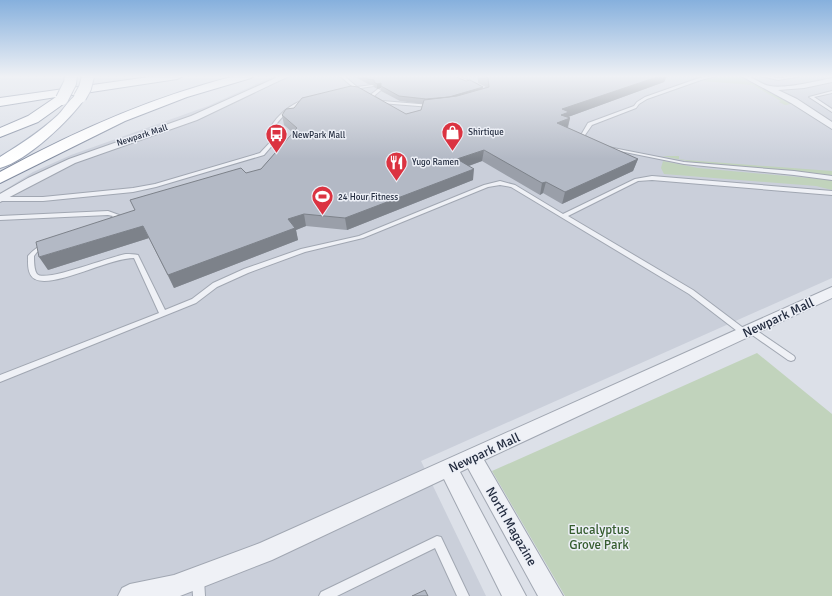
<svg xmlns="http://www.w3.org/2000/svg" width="832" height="596" font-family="Signika,sans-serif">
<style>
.built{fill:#cacfda}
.green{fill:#c1d3bc}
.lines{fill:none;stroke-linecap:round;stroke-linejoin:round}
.service-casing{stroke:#a1a7b2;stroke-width:2}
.minor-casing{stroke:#a1a7b2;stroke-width:2}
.primary-casing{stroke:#9aa3b5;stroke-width:2}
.motorway-casing{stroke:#828ca0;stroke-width:2}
.service{fill:#eff1f6;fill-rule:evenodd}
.minor{fill:#eff1f6;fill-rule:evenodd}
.primary{fill:#fff;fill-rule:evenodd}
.motorway{fill:#fff;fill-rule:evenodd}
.primary-bridge-casing{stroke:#9aa3b5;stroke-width:14;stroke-linecap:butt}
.primary-bridge{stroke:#fff;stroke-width:12}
.wall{fill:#9a9fa9}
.shaded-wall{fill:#7d828a}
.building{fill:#b3b9c5;stroke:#7d828a}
.labels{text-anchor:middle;stroke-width:3;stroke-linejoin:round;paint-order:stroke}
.far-poi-label{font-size:9px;fill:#242d40;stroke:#eceff6;text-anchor:start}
.far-street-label{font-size:9px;fill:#242d40;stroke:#eceff6}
.near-street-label{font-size:13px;fill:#242d40;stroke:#eceff6}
.near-park-label{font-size:13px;fill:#365d30;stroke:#eceff6}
</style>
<rect width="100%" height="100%" fill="#dce0e8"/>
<path class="built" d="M274,76H832V278L421,461L486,596H0V193L33,172L71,155L208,106Z"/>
<path class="green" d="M725,76L742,78L791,104L785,105L779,102L781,101L753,85L701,81Z
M662,156H679V159L686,160L832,171V176L798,171L697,163Z
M663,161L698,168L832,180V190L816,186L664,174L661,168Z
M757,353L832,414V596H565L492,471Z"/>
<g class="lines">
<defs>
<path id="service" d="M340,76H344L357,87L372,85L374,86L354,89L349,92H347V90L353,87Z
M453,76H457L477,84L474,85Z
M711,76H716L701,80L647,99L639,104L636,108L592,125L585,135L589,141V142H585L581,135L588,123L634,106L637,102L645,97L699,78Z
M761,76C767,75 772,78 778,78C786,78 794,75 802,76L778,80Z
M829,76H832V77H830Z
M378,89L381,90L374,96L382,101L431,105L433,106L431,107L381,103L369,96Z
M832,91V93L814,97L832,109V112L809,97Z
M304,100L307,101C292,109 284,112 274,128L281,135L264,155L156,187L133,192L43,201H0V197H43L133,188L155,184L260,153L277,135L270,128C278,115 289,105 304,100Z
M603,146L684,162L794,171L832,176V180L794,175L684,164L605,148H603Z
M652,176L832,191V195L652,180L638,181L568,216L693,290L746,330L750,327L753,328L794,356L795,358L794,360L791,361L788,360L748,332L747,334H741L689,294L511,187L500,185L488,187L363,238L305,252L248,273L217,287L196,303L0,382V375L159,313L134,258C109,258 52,289 35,279C27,275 28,263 28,256C33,250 40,244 48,245L49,246L37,252L34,256C34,261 34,270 37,274C45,283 111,256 126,254C130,254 134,254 138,255L165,310L192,299L213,283L244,269L301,249L359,236L484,185L500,181L515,185L563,214L635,179Z
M108,211L119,215L117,219L110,224L107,222L113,216L108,215L0,220V216Z
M437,536L441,537L469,596H457L435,548L337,596H319L321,592Z
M198,574L202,576L204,580L205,596H193L192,580L194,576Z"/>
<path id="minor" d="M280,76H289L197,120L75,163L0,202V194L28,178L69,159L191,116Z
M741,76C753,75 759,84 770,86C785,89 817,81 832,78V82L804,88L778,90L797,99L832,122V129L791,103Z
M832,287V298L484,460L563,596H538L468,468L460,472L526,596H502L444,479L272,560L180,596H118L122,588L130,584L174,575L260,543Z"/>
<path id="primary" d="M80,93L86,97C70,120 27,161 0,168V157C21,144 41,131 58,115C65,108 71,96 80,93Z"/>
<path id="motorway" d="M156,76H183L177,79L65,96L68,99L66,102L38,122L0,137V128L28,116L56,97L0,106V98Z
M235,76H253L251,78L187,97L125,121L0,183V172C75,131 152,97 235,76Z"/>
</defs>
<use href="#service" class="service-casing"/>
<use href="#minor" class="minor-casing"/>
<use href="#primary" class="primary-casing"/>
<use href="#motorway" class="motorway-casing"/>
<use href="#service" class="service"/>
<use href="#minor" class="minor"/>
<use href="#primary" class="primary"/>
<use href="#motorway" class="motorway"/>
<defs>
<path id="primary-bridge" d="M80,97L85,88L88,76
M62,99L70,83L71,76"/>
</defs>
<use href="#primary-bridge" class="primary-bridge-casing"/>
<use href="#primary-bridge" class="primary-bridge"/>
</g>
<path class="wall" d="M354,76H454L482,89L486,87L478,83V76H667L664,82L568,117L570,118L568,128L638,159L633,171L562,204L543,193L540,195L482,161L469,166L473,180L347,230L306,226L296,230L298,240L174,288L149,238L48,270L135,210L261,169L293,133L284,125L282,115L406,114L421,110L423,104L400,101L381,91V88L377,89L374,87V85L368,84Z"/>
<path class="shaded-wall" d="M660,76H667L664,82L568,117L567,119L570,118L567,129L557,123L562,109Z
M381,83V88L377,89V84Z
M483,87L482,92L445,98Z
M484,150L482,161L457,170V159Z
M638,159L633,171L562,204L565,192Z
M474,169L473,180L347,230L345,218Z
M546,182L543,193L540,195L542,183Z
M304,214L306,226L296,230L298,240L174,288L168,275L288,219Z
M143,226L149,238L48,270L39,257Z"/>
<path class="building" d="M362,76H454L466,81L470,80L483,87L449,97L426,99L399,96L381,86V83L377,84L374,82V80L368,79Z
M483,76H660L562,109L569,112L561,115L570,118L557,123L638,159L565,192L546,182L542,183L484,150L457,159L474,169L345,218L304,214L288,219L295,228L168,275L143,226L39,257L36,242L135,210L130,200L241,168L246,173L261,169L297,128L282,115L286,109L294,108L302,98L351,86L358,87L406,114L421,110L424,100L457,96L489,87L488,78Z
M425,590L428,596H412Z"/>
<linearGradient id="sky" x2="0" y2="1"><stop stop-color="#86b0dd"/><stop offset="0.48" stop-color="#eff1f5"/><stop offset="1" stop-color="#eff1f5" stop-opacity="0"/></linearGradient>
<rect width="832" height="159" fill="url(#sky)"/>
<defs>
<symbol id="shop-pin" viewBox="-11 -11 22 30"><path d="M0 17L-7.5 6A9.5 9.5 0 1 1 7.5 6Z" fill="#db3341" stroke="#eceff6"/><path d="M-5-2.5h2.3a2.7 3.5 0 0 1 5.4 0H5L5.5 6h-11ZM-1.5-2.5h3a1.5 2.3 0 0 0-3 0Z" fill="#fff"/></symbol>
<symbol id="bus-pin" viewBox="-11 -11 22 30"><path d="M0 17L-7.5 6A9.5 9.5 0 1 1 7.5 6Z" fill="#db3341" stroke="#eceff6"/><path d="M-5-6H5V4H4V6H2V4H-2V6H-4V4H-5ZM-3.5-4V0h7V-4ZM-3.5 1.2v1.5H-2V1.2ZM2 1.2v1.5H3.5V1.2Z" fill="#fff"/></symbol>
<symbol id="restaurant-pin" viewBox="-11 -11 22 30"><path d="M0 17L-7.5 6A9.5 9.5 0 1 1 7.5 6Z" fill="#db3341" stroke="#eceff6"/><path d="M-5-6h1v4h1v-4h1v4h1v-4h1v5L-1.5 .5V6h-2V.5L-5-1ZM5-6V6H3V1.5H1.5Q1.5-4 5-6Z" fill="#fff"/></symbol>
<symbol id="stadium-pin" viewBox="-11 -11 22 30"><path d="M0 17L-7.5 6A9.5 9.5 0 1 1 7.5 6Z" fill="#db3341" stroke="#eceff6"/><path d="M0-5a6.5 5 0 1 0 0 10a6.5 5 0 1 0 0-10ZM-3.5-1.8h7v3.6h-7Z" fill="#fff"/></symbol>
</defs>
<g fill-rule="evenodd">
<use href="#shop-pin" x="440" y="120" width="25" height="34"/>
<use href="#bus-pin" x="264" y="122" width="25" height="34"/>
<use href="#restaurant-pin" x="384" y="150" width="25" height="34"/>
<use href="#stadium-pin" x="310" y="184" width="25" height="34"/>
</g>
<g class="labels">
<g class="far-poi-label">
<text x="468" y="135">Shirtique</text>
<text x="292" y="138">NewPark Mall</text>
<text x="412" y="165">Yugo Ramen</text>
<text x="338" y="200">24 Hour Fitness</text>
</g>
<g class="far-street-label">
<text transform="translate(142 135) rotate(-18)" y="3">Newpark Mall</text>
</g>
<g class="near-street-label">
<text transform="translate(778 317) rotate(-25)" y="5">Newpark Mall</text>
<text transform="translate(484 452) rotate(-25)" y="5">Newpark Mall</text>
<text transform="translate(512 526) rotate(60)" y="5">North Magazine</text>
</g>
<g class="near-park-label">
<text x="599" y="534">Eucalyptus<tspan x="599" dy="15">Grove Park</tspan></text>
</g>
</g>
</svg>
